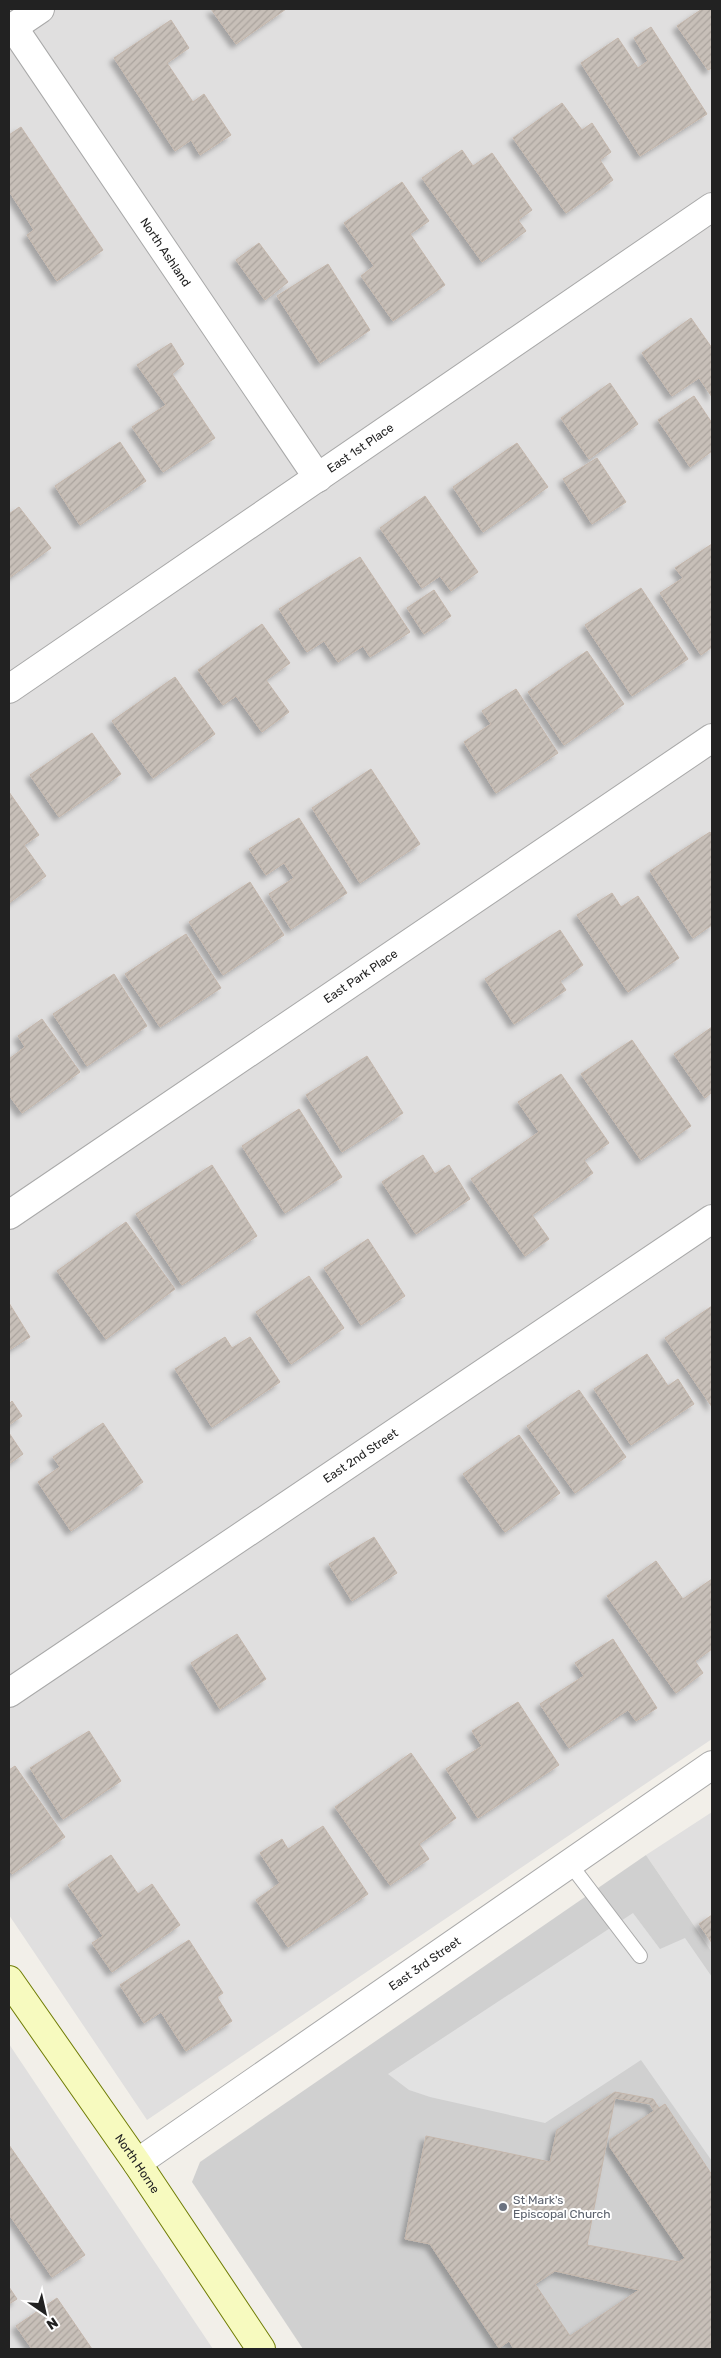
<svg xmlns="http://www.w3.org/2000/svg" width="721" height="2358" font-family="Rubik,sans-serif">
<style>
.residential{fill:#e0dfdf}
.religious{fill:#d0d0d0}
.parking{fill:#e2e2e2}
.building{fill:url(#building-hatch);stroke:#c4b6ab;fill-rule:evenodd;filter:url(#shadow)}
.lines{fill:none;stroke-linecap:round;stroke-linejoin:round}
.lane-casing{stroke:#a9a9a9;stroke-width:16}
.street-casing{stroke:#a9a9a9;stroke-width:30}
.secondary-casing{stroke:#707d05;stroke-width:30}
.lane{stroke:#fff;stroke-width:14}
.street{stroke:#fff;stroke-width:28}
.secondary{stroke:#f7fabf;stroke-width:28}
.worship-dot{fill:#6b7280;stroke:#fff;stroke-width:2}
.labels{text-anchor:middle;stroke-width:4;stroke-linejoin:round;paint-order:stroke}
.street-label{font-size:12px;fill:#222;stroke:#fff}
.worship-label{font-size:12px;fill:#5b616d;stroke:#fff;text-anchor:start}
</style>
<defs>
<pattern id="building-hatch" width="6" height="6" patternUnits="userSpaceOnUse" patternTransform="scale(1.25)"><rect width="6" height="6" fill="#c7bfb8"/><path d="M-1 1l2-2M0 6l6-6M5 7l2-2" fill="none" stroke="#aba49e"/></pattern>
<filter id="shadow"><feDropShadow dx="-4.5" dy="4.5" stdDeviation="2.5" flood-color="#0004"/></filter>
</defs>
<rect width="100%" height="100%" fill="#f2efe9"/>
<path class="residential" d="M9,9H712V1739L147,2120L9,1915Z
M712,1812V1952L646,1855Z
M9,2044L213,2349H9Z"/>
<path class="religious" d="M646,1855L712,1952V2349H303L192,2182L200,2162Z"/>
<path class="parking" d="M633,1913L660,1949L685,1938L712,1977V2161L641,2060L545,2123L430,2097L409,2090L388,2074Z"/>
<path class="building" d="M211,9H286L236,44Z
M702,9H712V68L708,70L677,26Z
M171,20L189,48L167,63L193,102L204,94L231,135L200,155L191,140L175,151L114,58Z
M651,27L707,114L640,156L581,63L618,38L638,68L648,61L634,38Z
M562,103L582,130L592,123L611,152L600,160L613,180L566,213L513,138Z
M21,127L103,250L57,281L27,235L34,230L9,191V135Z
M462,150L473,166L492,153L532,210L518,220L526,231L482,262L422,178Z
M402,182L429,221L410,234L445,285L393,321L361,276L374,266L344,223Z
M259,243L288,282L265,300L236,260Z
M328,264L370,330L320,363L277,296Z
M691,318L712,348V397L699,378L672,396L642,353Z
M171,343L184,364L172,374L215,438L163,472L132,427L166,405L137,365Z
M610,383L638,424L589,459L561,418Z
M694,396L712,423V451L690,467L658,420Z
M120,442L146,481L80,525L55,486Z
M517,443L548,487L483,532L453,487Z
M597,458L626,502L592,524L563,479Z
M425,496L478,572L451,591L440,576L422,588L380,528Z
M19,507L51,548L9,578V514Z
M712,544V647L701,655L660,593L683,578L675,568Z
M360,557L410,632L370,657L363,646L338,662L324,641L307,652L279,609Z
M641,588L688,659L632,696L585,625Z
M434,590L451,616L424,634L407,608Z
M262,624L290,663L266,680L289,712L262,732L236,696L223,705L198,670Z
M587,651L624,704L564,745L528,692Z
M175,677L215,734L153,778L112,721Z
M516,689L558,753L496,793L464,742L491,724L482,711Z
M92,733L121,774L59,817L30,775Z
M371,769L420,844L360,883L312,808Z
M9,792L39,835L24,845L46,876L9,903Z
M299,818L347,893L291,929L269,894L294,878L284,863L266,875L249,849Z
M710,832L712,836V925L693,938L650,871Z
M250,882L284,935L223,975L189,922Z
M612,893L621,907L638,896L679,958L628,992L577,915Z
M560,930L583,965L560,981L566,990L514,1024L485,979Z
M186,934L221,988L160,1027L125,974Z
M114,974L147,1026L87,1066L53,1014Z
M42,1019L80,1072L22,1113L9,1095V1059L25,1047L18,1036Z
M712,1027V1092L705,1098L674,1054Z
M632,1040L691,1126L641,1160L581,1074Z
M367,1056L403,1113L342,1152L306,1095Z
M561,1074L609,1143L584,1160L593,1173L532,1215L549,1239L525,1256L471,1179L539,1132L518,1102Z
M299,1109L342,1177L285,1213L242,1146Z
M423,1155L435,1174L449,1165L470,1199L416,1234L382,1182Z
M212,1165L257,1236L182,1285L136,1214Z
M126,1222L175,1289L106,1339L57,1271Z
M368,1239L405,1296L361,1325L324,1268Z
M309,1276L344,1328L291,1364L256,1312Z
M9,1303L30,1337L9,1350Z
M712,1306V1407L665,1338Z
M225,1337L232,1348L250,1337L280,1382L212,1427L175,1369Z
M647,1354L668,1386L678,1379L694,1404L631,1445L594,1389Z
M579,1390L626,1457L575,1493L527,1426Z
M12,1401L22,1416L9,1425V1404Z
M103,1423L143,1482L71,1531L38,1482L60,1467L53,1457Z
M9,1433L23,1454L9,1464Z
M519,1435L560,1493L505,1532L463,1474Z
M374,1537L397,1573L352,1601L329,1564Z
M656,1561L683,1599L712,1579V1649L695,1661L703,1673L676,1693L607,1596Z
M237,1634L266,1679L220,1709L191,1663Z
M613,1639L657,1708L636,1721L628,1710L569,1748L540,1704L584,1676L575,1663Z
M518,1702L559,1765L478,1818L446,1769L482,1746L472,1731Z
M89,1731L121,1781L63,1819L30,1768Z
M411,1753L456,1818L419,1844L429,1859L390,1885L335,1807Z
M15,1766L65,1837L12,1874L9,1870V1770Z
M323,1826L368,1894L288,1947L256,1900L280,1883L260,1853L282,1839L288,1849Z
M111,1855L138,1894L152,1884L180,1925L112,1972L92,1943L103,1936L68,1885Z
M712,1915V1943L699,1924Z
M189,1940L223,1993L217,1997L232,2021L186,2051L161,2012L144,2023L120,1985Z
M615,2092L653,2099L659,2108L665,2104L712,2175V2349H514L509,2341L499,2348L430,2244L405,2239L426,2136L550,2162L557,2130ZM615,2098L650,2104L654,2111L610,2140V2147L685,2258L679,2262L587,2245ZM555,2271L639,2290L570,2336L535,2284Z
M9,2145L85,2255L52,2277L9,2214Z
M9,2287L17,2299L9,2304Z
M57,2298L92,2349H32L16,2326Z"/>
<g class="lines">
<defs>
<path id="lane" d="M570,1864L640,1956"/>
<g id="street">
<path id="s1" d="M13,27L318,478"/>
<path d="M9,30L40,9"/>
<path id="s2" d="M9,689L712,207"/>
<path id="s3" d="M9,1215L712,738"/>
<path id="s4" d="M9,1693L712,1219"/>
<path id="s5" d="M137,2163L712,1765"/>
</g>
<g id="secondary">
<path id="s6" d="M9,1980L137,2163L261,2349"/>
</g>
</defs>
<use href="#lane" class="lane-casing"/>
<use href="#street" class="street-casing"/>
<use href="#secondary" class="secondary-casing"/>
<use href="#lane" class="lane"/>
<use href="#street" class="street"/>
<use href="#secondary" class="secondary"/>
</g>
<circle class="worship-dot" cx="503" cy="2207" r="5"/>
<g class="labels">
<g class="street-label">
<text dy="4" stroke="none"><textPath href="#s1" startOffset="272">North Ashland</textPath></text>
<text dy="4" stroke="none"><textPath href="#s2" startOffset="426">East 1st Place</textPath></text>
<text dy="4" stroke="none"><textPath href="#s3" startOffset="425">East Park Place</textPath></text>
<text dy="4" stroke="none"><textPath href="#s4" startOffset="424">East 2nd Street</textPath></text>
<text dy="4" stroke="none"><textPath href="#s5" startOffset="350">East 3rd Street</textPath></text>
<text dy="4" stroke="none"><textPath href="#s6" startOffset="224">North Horne</textPath></text>
</g>
<g class="worship-label">
<text x="513" y="2204">St Mark's<tspan x="513" dy="14">Episcopal Church</tspan></text>
</g>
</g>
<rect width="721" height="2358" fill="none" stroke="#222222" stroke-width="20"/>
<g transform="translate(45 2313) rotate(146)" stroke="#ffffff" stroke-width="4" paint-order="stroke">
<path d="M0-4L9 19L0 12L-9 19Z" fill="#222222"/>
<text y="-8" font-size="14" font-weight="bold" text-anchor="middle" fill="#222222">N</text>
</g>
</svg>
